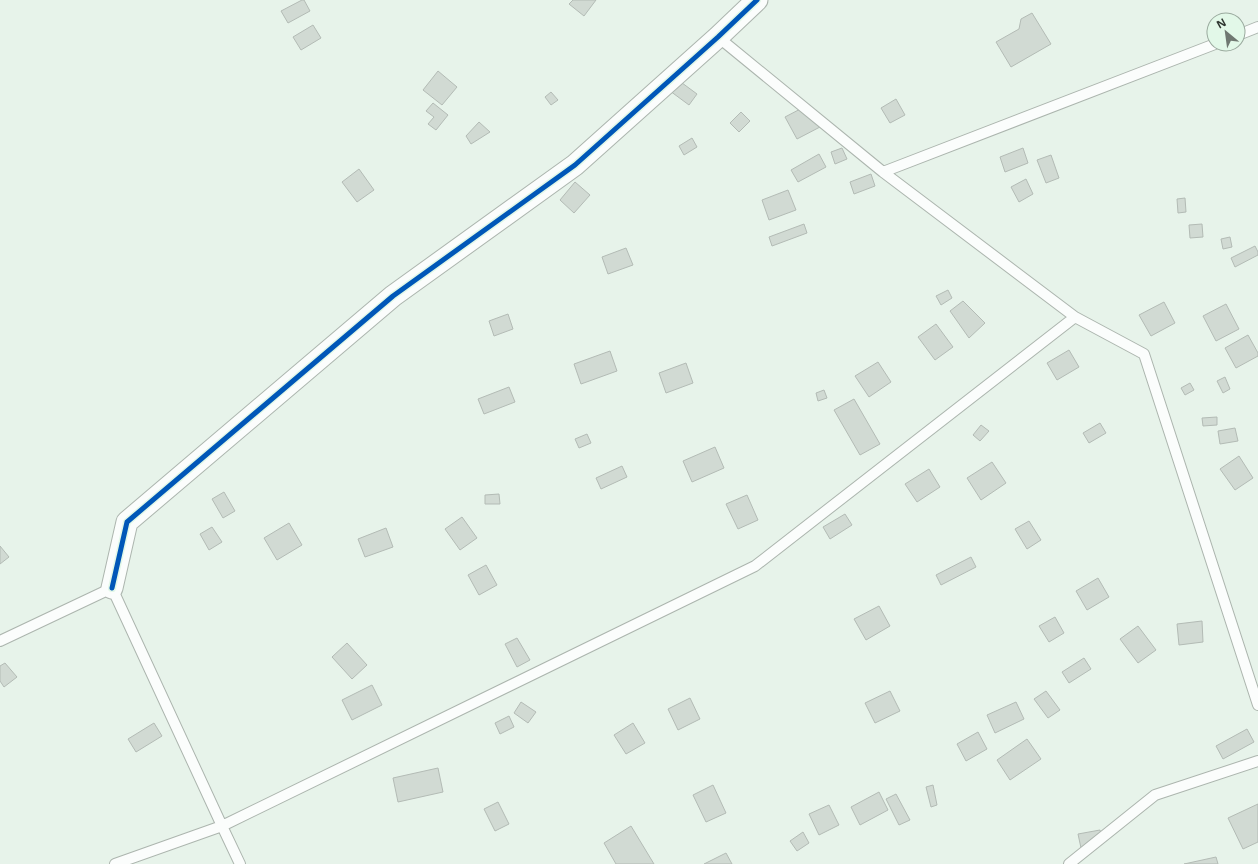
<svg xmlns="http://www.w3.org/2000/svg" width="1258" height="864" font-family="'Noto Sans',sans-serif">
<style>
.building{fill:#d1dad3;stroke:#b3bbb5}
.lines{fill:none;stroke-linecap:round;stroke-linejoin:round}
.lane-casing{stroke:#acb5ae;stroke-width:12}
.street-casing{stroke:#acb5ae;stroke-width:23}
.lane{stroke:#fbfdfc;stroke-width:10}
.street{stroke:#fbfdfc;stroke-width:21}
.cycleway-casing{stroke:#e2f8e8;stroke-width:8}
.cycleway{stroke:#0057b8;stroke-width:5}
</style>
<rect width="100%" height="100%" fill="#e7f3ea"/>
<path class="building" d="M302,0H304L310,11L288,23L281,11Z
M573,0H596L584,16L569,4Z
M1032,13L1051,44L1011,67L996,42L1019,29L1021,19Z
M313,25L321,38L301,50L293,37Z
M438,71L457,87L442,105L423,90Z
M674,77L697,94L689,105L666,88Z
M551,92L558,100L551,105L545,97Z
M896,99L905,115L890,123L881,108Z
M433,103L448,115L436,130L428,124L434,117L426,111Z
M808,105L820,127L797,139L785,117Z
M741,112L750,121L739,132L730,123Z
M479,122L490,132L471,144L466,136Z
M692,138L697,147L684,155L679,146Z
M842,148L847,159L835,164L831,152Z
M1023,148L1028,163L1005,172L1000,157Z
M819,154L826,167L798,182L791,170Z
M1051,155L1059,178L1046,183L1037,160Z
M359,169L374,190L357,202L342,182Z
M871,174L875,186L854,194L850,182Z
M1026,179L1033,194L1019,202L1011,187Z
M575,182L590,195L574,213L560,200Z
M788,190L796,210L769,220L762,200Z
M1185,198L1186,212L1178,213L1177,199Z
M804,224L807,233L772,246L769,237Z
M1202,224L1203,237L1190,238L1189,225Z
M1230,237L1232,247L1223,249L1221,239Z
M1255,246L1258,252V255L1235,267L1231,258Z
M626,248L633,265L608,274L602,257Z
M948,290L952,298L941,305L936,296Z
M963,301L985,323L969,338L950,311Z
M1164,302L1175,323L1151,336L1139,315Z
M1226,304L1239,329L1216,341L1203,316Z
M508,314L513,329L494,336L489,321Z
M936,324L953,347L935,360L918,337Z
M1248,335L1258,353V356L1236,368L1225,348Z
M1069,350L1079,367L1057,380L1047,363Z
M610,351L617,371L581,384L574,364Z
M878,362L891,382L869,397L855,376Z
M686,363L693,383L666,393L659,373Z
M1225,377L1230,389L1223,393L1217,381Z
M1190,383L1194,390L1185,395L1181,388Z
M509,387L515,402L484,414L478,399Z
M824,390L827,398L818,401L816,393Z
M854,399L880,444L860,455L834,410Z
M1217,417V425L1203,426L1202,418Z
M1100,423L1106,433L1089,443L1083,433Z
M981,425L989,431L980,441L973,435Z
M1235,428L1238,441L1220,444L1218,431Z
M587,434L591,443L579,448L575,439Z
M715,447L724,468L692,482L683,461Z
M1239,456L1253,478L1235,490L1220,469Z
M992,462L1006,483L981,500L967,478Z
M622,466L627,477L601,489L596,478Z
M929,469L940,487L917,502L905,484Z
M224,492L235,511L223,518L212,499Z
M499,494L500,504H485V495Z
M747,495L758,520L738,529L726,504Z
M845,514L852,525L830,539L823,527Z
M462,517L477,538L460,550L445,529Z
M1029,521L1041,540L1027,549L1015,529Z
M289,523L302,545L277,560L264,538Z
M212,527L222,542L209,550L200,534Z
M386,528L393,547L365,557L358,539Z
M0,546L9,557L0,564Z
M971,557L976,567L941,585L936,575Z
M486,565L497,585L479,595L468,575Z
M1098,578L1109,597L1087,610L1076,591Z
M879,606L890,626L866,640L854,619Z
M1055,617L1064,633L1049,642L1039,626Z
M1202,621L1203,642L1179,645L1177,624Z
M1138,626L1156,650L1138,663L1120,639Z
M517,638L530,660L517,667L505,644Z
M347,643L367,665L352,679L332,657Z
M1084,658L1091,669L1069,683L1062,672Z
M5,663L17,677L4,687L0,681V666Z
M372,685L382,705L352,720L342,700Z
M890,691L900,711L875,723L865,703Z
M1046,691L1060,710L1048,718L1034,699Z
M690,698L700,719L678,730L668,709Z
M521,702L536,712L528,723L514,713Z
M1016,702L1024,719L995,733L987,715Z
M509,716L514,727L500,734L495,723Z
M154,723L162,736L136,752L128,739Z
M633,723L645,743L626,754L614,735Z
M1247,729L1254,742L1223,759L1216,746Z
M978,732L987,749L966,761L957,744Z
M1027,739L1041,759L1010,780L997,760Z
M438,768L443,792L398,802L393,778Z
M713,785L726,813L706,822L693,795Z
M933,785L937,805L931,807L926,787Z
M879,792L888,810L860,825L851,807Z
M896,794L910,820L899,825L886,799Z
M498,802L509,824L495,831L484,809Z
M1258,804V842L1243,849L1228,818Z
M829,805L839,825L819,835L809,814Z
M631,826L654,864H616L604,843Z
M1100,830L1103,843L1081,848L1078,834Z
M803,832L809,843L797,851L790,841Z
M726,853L732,864H704Z
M1216,857L1218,864H1184Z"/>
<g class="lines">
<defs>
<path id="lane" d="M1238,35L1258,27
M718,37L883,172L1075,317L1144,354L1258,705
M883,172L1215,44
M0,641L112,588L222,826L240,864
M115,864L222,826L755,566L1075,317
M1069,864L1155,795L1258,761"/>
<path id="street" d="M112,588L127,522L393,296L575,165L718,37L757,0"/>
</defs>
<use href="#lane" class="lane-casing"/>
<use href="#street" class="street-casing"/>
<use href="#lane" class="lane"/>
<use href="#street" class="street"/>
<defs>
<path id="cycleway" d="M112,588L127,522L393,296L575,165L718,37L757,0"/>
</defs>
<use href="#cycleway" class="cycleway-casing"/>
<use href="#cycleway" class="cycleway"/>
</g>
<g transform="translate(1226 32) rotate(331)"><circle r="19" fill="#e2f8e8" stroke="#9aaa9e"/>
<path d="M0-3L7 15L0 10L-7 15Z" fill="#6f7871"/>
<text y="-6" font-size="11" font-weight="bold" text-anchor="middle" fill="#2e3630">N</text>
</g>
</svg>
